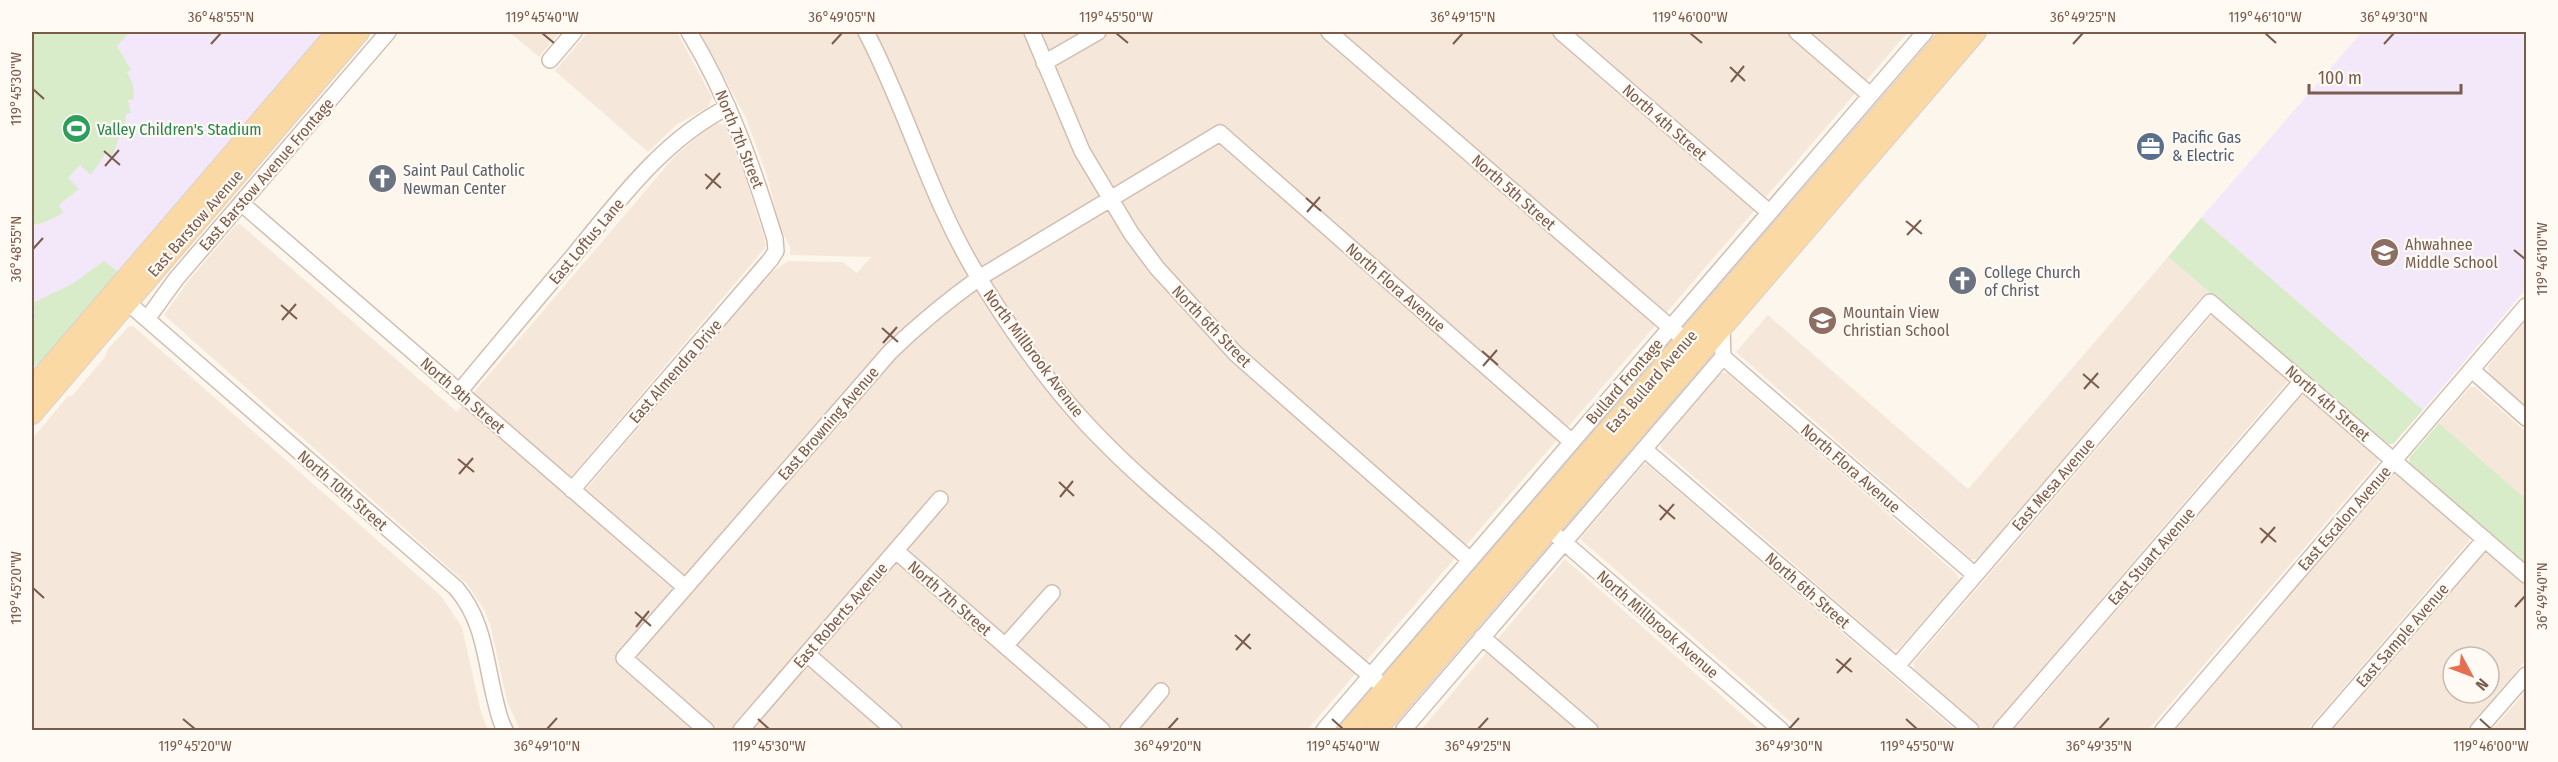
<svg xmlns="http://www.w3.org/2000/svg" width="2558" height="762" font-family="'Fira Sans Condensed',sans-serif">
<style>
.residential{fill:#f5e8da;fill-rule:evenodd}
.education{fill:#f3e8fa}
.green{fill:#d8ecc9}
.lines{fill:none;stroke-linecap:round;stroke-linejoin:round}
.minor-casing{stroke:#d1beb0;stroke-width:18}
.major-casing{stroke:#dad1cd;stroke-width:22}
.minor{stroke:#fff;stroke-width:15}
.major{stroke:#fbd9a5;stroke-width:20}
.ticks{fill:none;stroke:#7a5c4d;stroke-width:2}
.labels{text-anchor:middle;stroke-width:4.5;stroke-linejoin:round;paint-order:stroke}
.street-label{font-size:16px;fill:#7a5c4d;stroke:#fffaf3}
.leisure-label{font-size:16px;fill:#27864d;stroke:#fffaf3;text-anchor:start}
.service-label{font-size:16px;fill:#4e5e75;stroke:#fffaf3;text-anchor:start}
.worship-label{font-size:16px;fill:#5b616d;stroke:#fffaf3;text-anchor:start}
.education-label{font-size:16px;fill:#785e54;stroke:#fffaf3;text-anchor:start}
.neatline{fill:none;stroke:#7a5c4d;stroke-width:2}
.ticks-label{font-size:15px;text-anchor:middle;fill:#7a5c4d}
</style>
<rect width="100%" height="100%" fill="#fdf6ec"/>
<path class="residential" d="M509,32H560L539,57Z
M588,32H677L712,97L708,107L676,125L648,152L555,71Z
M700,32H1908L1307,730H520L507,701L491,628L485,611L467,584L164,315L189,280L236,225L240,224L457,412L675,156L707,129L717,123L725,125L747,182L765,240V248L571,477L586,489L772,272L788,261L843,262L857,273L871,257L790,255V246L781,230L767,176L746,118Z
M2168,257L2211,294L2201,298L1977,559H1971L1736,352L1768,315L1968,489Z
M2211,316H2217L2286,376L2287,382L1990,729H1983L1914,669V662Z
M2526,320V406L2489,373L2488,366Z
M133,326L441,596L462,627L481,712L488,730H32V439L68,396H72L105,357L108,349L128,327Z
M1720,373H1727L1957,574L1959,580L1899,649L1892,650L1661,448V443Z
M2470,387H2475L2526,432V499L2439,423Z
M2307,394L2378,456V462L2148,730H2014L2302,395Z
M1647,464L1955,730H1800L1580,539L1643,465Z
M2400,474L2469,536V541L2307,730H2175L2394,475Z
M2484,554H2490L2526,586V660L2466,730H2333ZM2453,657H2489V693H2453Z
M1565,559L1760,730H1421Z
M2526,691V730H2492Z"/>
<path class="education" d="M32,32H324L32,373Z
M2362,32H2526V289L2423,410L2201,218Z"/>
<path class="green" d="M32,32H130L117,46L131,70L127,72L133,85L134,99L128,100L131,113L126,114L125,124H121L120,135L112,156L106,153L91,175L80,165L68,178L79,189L59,205L63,213L43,223L32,225V230Z
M2201,218L2423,410L2393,444H2388L2168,257Z
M104,261L118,272L42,361L32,367V315L35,313L33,303L72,284Z
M2439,423L2526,499V565L2410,463L2409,458Z"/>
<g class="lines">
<defs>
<path id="minor" d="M866,32C908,112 931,201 979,278C1014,335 1055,393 1102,440C1138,477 1178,510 1217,543C1270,590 1324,636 1378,682
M1032,32L1082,151L1131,233L1157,268L1236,354L1470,560
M1329,32L1678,334
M1561,32L1769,212
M1797,32L1870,95
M550,60L574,32
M1044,63L1098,32
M241,203L685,587
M119,295L456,588C483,619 485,657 494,695C497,707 499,720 505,730
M147,319L176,279L388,32
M1722,327L1723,357L1975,575
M2472,370L2526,418
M459,392C497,346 536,300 574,255C619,200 664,139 728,107
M1644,449L1971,730
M572,490L771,259L776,251L775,239C753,167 728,96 689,32
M1558,537L1781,730
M896,551L1102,730
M1482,637L1590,730
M1005,646L1052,593
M807,654L894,730
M1897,666L2210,302L2526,575
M706,730L624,658L890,352C918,325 947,301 979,278L1220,133L1572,442
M741,730L940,499
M1128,730L1161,691
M1324,730L1925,32
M1406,730L1404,729L1723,357
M2001,730L2302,381
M2163,730L2526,306
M2320,730L2485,539
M2478,730L2526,675"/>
<path id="major" d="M32,388L337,32
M32,414L359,32
M1350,730L1952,32
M1376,730L1976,32"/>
</defs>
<use href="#minor" class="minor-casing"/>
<use href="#major" class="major-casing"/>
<use href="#minor" class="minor"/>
<use href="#major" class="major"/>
</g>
<path class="ticks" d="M542,33L554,43M1116,33L1128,43M1690,33L1702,43M2265,33L2276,43M211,44L221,33M832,44L842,33M1453,44L1463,33M2073,44L2083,33M2384,44L2394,33M1730,67L1745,81M1731,82L1744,66M33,89L44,99M104,151L120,165M105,166L119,150M705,174L721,188M706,189L720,173M1306,198L1321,211M1307,212L1320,197M1906,221L1922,234M1907,235L1921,220M33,249L43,238M2514,250L2525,259M281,305L297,319M282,320L296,304M882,328L898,342M883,343L897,327M1482,351L1498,365M1483,366L1497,350M2083,374L2099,388M2084,389L2098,373M458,459L474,472M459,474L473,458M1059,482L1074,496M1060,497L1073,481M1659,505L1675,519M1660,520L1674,504M2260,528L2276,542M2261,543L2275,527M33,588L44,598M2515,607L2525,596M635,612L651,626M636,627L649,611M1235,635L1251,649M1236,650L1250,634M1836,659L1852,672M1837,673L1851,658M183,719L195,729M758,719L769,729M1332,719L1343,729M1906,719L1917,729M2480,719L2491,729M547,729L557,718M1168,729L1178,718M1478,729L1488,718M1789,729L1799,718M2099,729L2109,718"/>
<defs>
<symbol id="stadium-disc" viewBox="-11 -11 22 22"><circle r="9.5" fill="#2e9e5b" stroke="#fffaf3"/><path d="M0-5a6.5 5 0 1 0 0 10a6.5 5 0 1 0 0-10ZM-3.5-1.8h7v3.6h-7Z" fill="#fff"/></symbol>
<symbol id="office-disc" viewBox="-11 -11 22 22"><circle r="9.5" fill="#5c6f8a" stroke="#fffaf3"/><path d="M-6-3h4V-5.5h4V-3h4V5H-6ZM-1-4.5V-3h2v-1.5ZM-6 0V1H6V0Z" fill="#fff"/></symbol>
<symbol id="church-disc" viewBox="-11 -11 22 22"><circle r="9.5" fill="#6b7280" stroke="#fffaf3"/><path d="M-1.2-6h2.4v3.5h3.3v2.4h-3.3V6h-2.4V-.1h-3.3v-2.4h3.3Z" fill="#fff"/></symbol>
<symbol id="school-disc" viewBox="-11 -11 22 22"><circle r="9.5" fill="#8d6e63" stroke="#fffaf3"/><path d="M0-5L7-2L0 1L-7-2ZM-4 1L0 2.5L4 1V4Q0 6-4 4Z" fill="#fff"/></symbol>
</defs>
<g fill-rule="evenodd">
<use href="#stadium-disc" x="60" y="112" width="33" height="33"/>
<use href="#office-disc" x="2134" y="130" width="33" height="33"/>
<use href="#church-disc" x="366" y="162" width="33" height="33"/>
<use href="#school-disc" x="2368" y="236" width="33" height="33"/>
<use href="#church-disc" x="1946" y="264" width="33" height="33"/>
<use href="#school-disc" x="1806" y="304" width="33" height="33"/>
</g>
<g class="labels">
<g class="street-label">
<text transform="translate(1665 122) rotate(41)" y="6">North 4th Street</text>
<text transform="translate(740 139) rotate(68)" y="6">North 7th Street</text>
<text transform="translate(266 174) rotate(-49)" y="6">East Barstow Avenue Frontage</text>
<text transform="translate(1514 192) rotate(41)" y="6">North 5th Street</text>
<text transform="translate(195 223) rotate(-49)" y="6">East Barstow Avenue</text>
<text transform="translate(586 241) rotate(-50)" y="6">East Loftus Lane</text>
<text transform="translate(1396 287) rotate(41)" y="6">North Flora Avenue</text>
<text transform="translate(1212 326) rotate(46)" y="6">North 6th Street</text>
<text transform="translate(1034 353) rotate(53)" y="6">North Millbrook Avenue</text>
<text transform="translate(675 371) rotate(-49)" y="6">East Almendra Drive</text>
<text transform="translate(1624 381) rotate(-49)" y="6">Bullard Frontage</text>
<text transform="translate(1651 381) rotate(-49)" y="6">East Bullard Avenue</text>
<text transform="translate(463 395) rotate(41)" y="6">North 9th Street</text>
<text transform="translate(2328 403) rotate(41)" y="6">North 4th Street</text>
<text transform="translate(828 423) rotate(-49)" y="6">East Browning Avenue</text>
<text transform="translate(1851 468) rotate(41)" y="6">North Flora Avenue</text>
<text transform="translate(2053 484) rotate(-49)" y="6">East Mesa Avenue</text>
<text transform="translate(343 490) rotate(41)" y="6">North 10th Street</text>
<text transform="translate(2344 518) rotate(-49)" y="6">East Escalon Avenue</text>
<text transform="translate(2151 556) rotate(-49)" y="6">East Stuart Avenue</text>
<text transform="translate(1808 590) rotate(41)" y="6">North 6th Street</text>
<text transform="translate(950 598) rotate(41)" y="6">North 7th Street</text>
<text transform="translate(840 615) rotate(-49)" y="6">East Roberts Avenue</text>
<text transform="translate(1658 624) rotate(41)" y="6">North Millbrook Avenue</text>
<text transform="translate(2402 635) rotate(-49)" y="6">East Sample Avenue</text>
</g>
<g class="leisure-label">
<text x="97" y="135">Valley Children's Stadium</text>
</g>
<g class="service-label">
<text x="2172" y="143">Pacific Gas<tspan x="2172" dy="18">&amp; Electric</tspan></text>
</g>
<g class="worship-label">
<text x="403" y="176">Saint Paul Catholic<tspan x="403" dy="18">Newman Center</tspan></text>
<text x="1984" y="278">College Church<tspan x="1984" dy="18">of Christ</tspan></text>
</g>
<g class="education-label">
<text x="2405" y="250">Ahwahnee<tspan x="2405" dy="18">Middle School</tspan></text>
<text x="1843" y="318">Mountain View<tspan x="1843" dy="18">Christian School</tspan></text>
</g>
</g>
<rect width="2558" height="762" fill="none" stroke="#fffaf3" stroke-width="66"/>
<g transform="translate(2471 675) rotate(131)"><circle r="28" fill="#fffaf3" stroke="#cabbb1" stroke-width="1.5"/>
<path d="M0-4.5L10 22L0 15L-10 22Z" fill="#e76f51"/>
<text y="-9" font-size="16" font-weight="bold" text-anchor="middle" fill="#7a5c4d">N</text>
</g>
<path d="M2309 84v9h152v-9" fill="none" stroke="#7a5c4d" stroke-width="3"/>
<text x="2318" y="84" font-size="18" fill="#7a5c4d" stroke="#fffaf3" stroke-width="4.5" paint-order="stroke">100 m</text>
<rect x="33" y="33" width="2492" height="696" class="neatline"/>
<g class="ticks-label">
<text x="221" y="22">36°48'55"N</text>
<text x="542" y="22">119°45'40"W</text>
<text x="842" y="22">36°49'05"N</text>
<text x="1116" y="22">119°45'50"W</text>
<text x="1463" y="22">36°49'15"N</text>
<text x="1690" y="22">119°46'00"W</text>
<text x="2083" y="22">36°49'25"N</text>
<text x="2265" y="22">119°46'10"W</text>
<text x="2394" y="22">36°49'30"N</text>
<text transform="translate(16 89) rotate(-90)" y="5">119°45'30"W</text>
<text transform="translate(16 249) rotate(-90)" y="5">36°48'55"N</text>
<text transform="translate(2542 259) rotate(-90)" y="5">119°46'10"W</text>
<text transform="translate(16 588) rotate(-90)" y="5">119°45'20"W</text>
<text transform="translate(2542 596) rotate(-90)" y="5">36°49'40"N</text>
<text x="195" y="751">119°45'20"W</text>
<text x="547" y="751">36°49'10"N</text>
<text x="769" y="751">119°45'30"W</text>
<text x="1168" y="751">36°49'20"N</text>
<text x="1343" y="751">119°45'40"W</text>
<text x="1478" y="751">36°49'25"N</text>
<text x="1789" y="751">36°49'30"N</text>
<text x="1917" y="751">119°45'50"W</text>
<text x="2099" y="751">36°49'35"N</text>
<text x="2491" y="751">119°46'00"W</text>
</g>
</svg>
